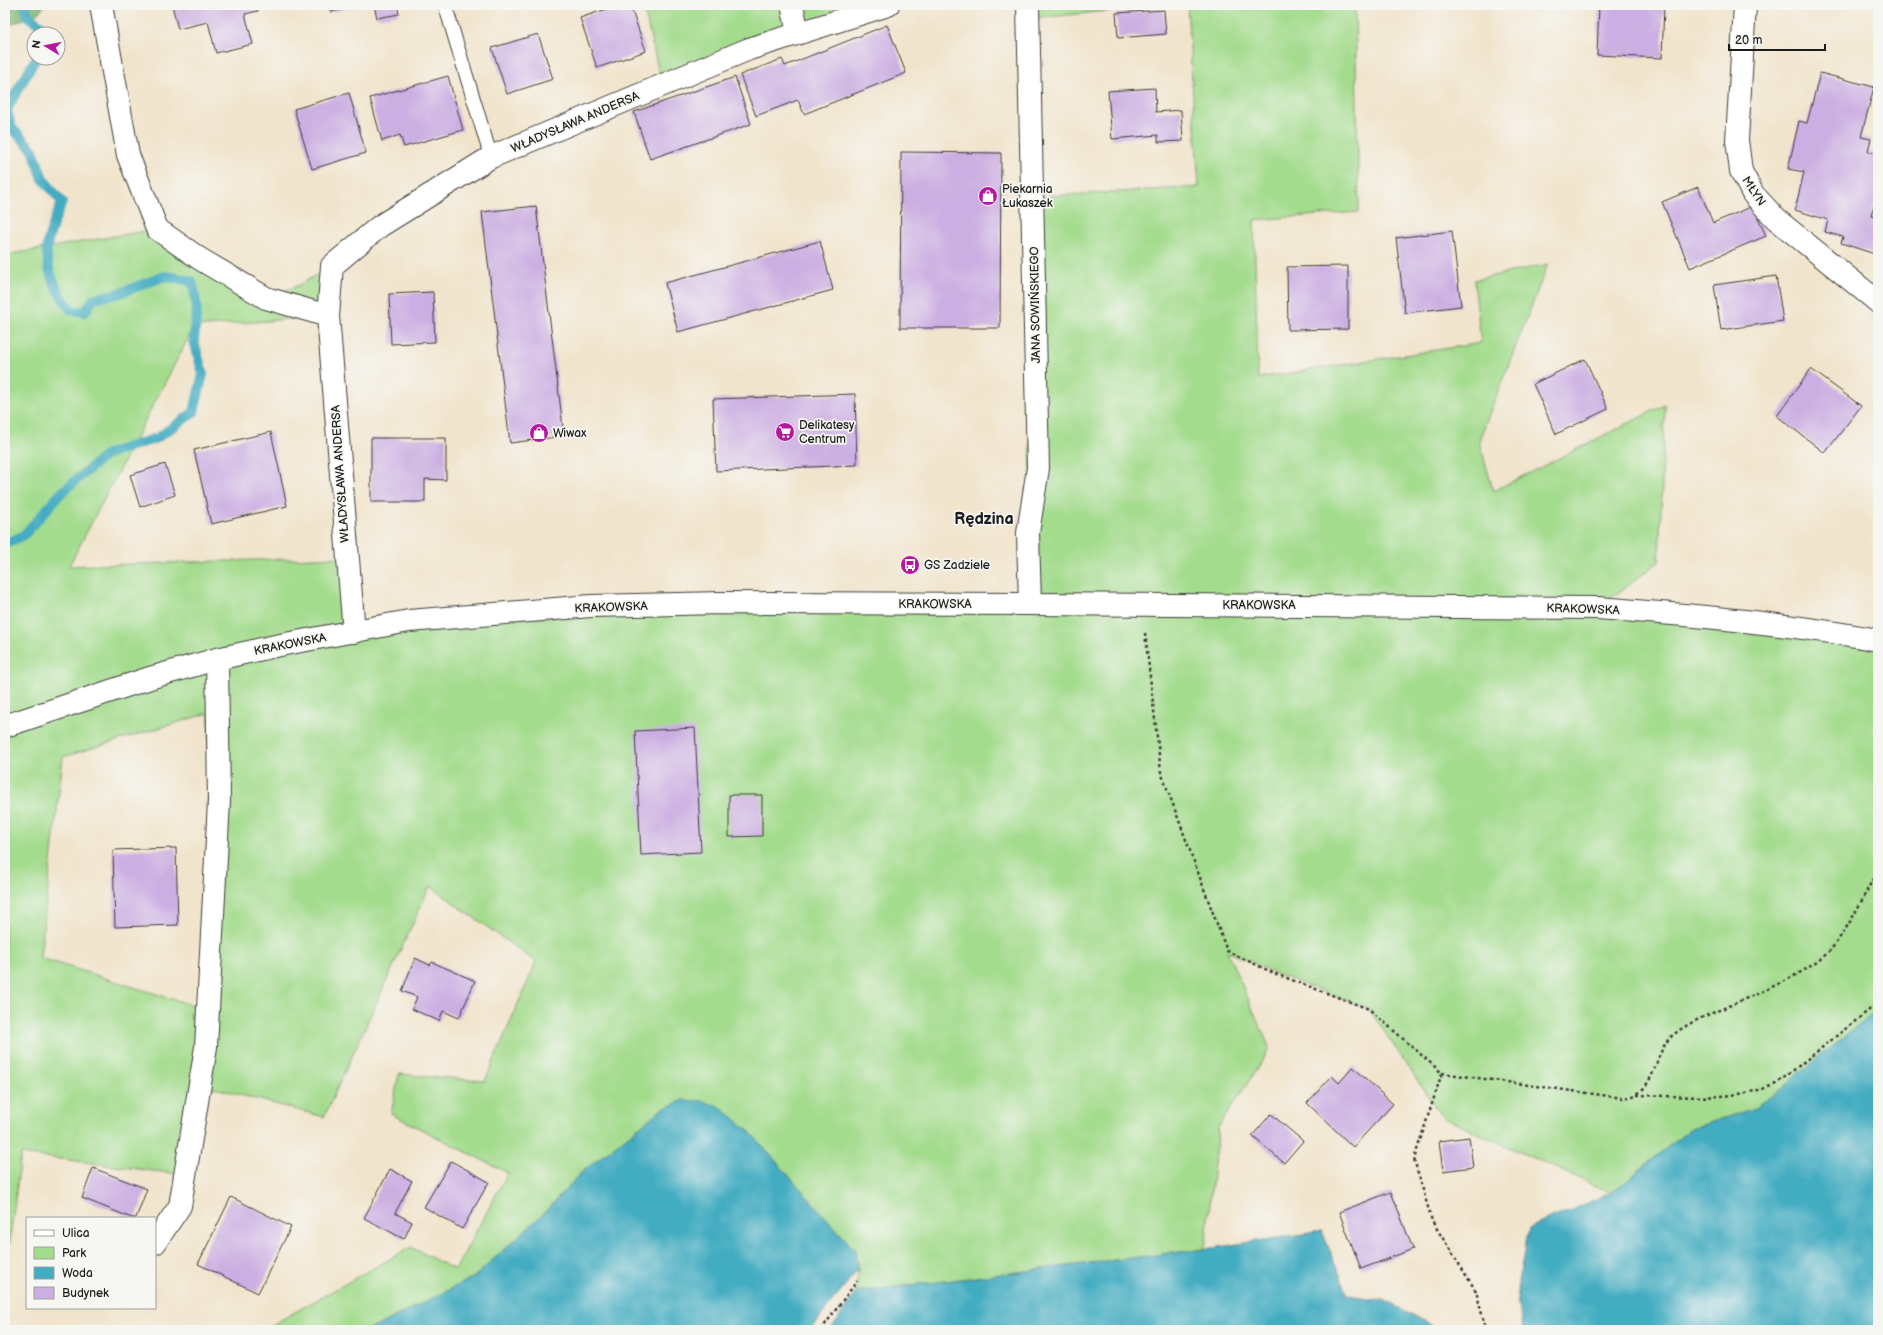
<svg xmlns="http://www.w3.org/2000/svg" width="1883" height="1335" font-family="'Balsamiq Sans',sans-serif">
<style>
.green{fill:#a4dc8e;stroke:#607c55;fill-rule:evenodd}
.forest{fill:#83bc79;stroke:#506c4a}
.water{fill:#42acc1;stroke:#2f646e}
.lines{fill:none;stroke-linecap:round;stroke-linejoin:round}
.stream{stroke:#42acc1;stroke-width:10}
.building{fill:#ccafe2}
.service-casing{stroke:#3c3a36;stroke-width:15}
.minor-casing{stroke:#3c3a36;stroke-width:24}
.secondary-casing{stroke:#3c3a36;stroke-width:24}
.path{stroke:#3c3a36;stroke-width:2.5;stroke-dasharray:3 3;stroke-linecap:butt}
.service{stroke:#fff;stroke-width:13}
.minor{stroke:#fff;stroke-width:22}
.secondary{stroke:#fff;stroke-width:22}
.labels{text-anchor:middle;stroke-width:3.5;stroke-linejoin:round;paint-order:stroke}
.street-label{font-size:12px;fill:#1c1c1c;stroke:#f6f6f2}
.poi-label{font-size:12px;fill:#1c1c1c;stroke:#f6f6f2;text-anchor:start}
.district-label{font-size:16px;font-weight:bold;fill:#1c1c1c;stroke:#f6f6f2}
</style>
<rect width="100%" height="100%" fill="#f6f6f2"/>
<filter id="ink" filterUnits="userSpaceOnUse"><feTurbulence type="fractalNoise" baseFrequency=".025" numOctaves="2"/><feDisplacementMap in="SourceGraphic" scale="8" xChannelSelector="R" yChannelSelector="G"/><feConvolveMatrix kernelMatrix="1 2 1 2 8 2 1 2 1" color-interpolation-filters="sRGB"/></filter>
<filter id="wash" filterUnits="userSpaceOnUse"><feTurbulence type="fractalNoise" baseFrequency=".012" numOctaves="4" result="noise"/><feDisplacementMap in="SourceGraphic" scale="16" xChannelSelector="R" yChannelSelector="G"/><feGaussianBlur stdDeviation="0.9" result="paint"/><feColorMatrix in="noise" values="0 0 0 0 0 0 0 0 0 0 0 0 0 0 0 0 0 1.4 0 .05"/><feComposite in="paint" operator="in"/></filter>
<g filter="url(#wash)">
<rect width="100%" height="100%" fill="#f1e4cc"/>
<path class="green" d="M643,5H888L662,85Z
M1028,5H1167L1028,19Z
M1187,5H1355L1359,212L1254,220L1258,378L1481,343L1474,280L1548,264L1479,440L1493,491L1665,405L1659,562L1598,608L1878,646V1010L1756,1108L1690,1129L1611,1193L1442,1117L1369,1009L1276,974L1227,951L1270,1049L1218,1128L1205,1249L856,1292L858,1269L584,1170L543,1214L474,1277L369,1330H263L411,1247L455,1270L508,1173L391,1114L399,1074L485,1081L536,962L430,886L324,1117L200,1084L185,1175L21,1154L5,1278V255L157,229L266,298L299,285L332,266L328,316L194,327L69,566L347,557L354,631L409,621L1030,604L1032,197L1199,187ZM209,713L208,1010L40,958L63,757Z"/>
<path class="forest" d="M5,5H45L38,13L5,27Z"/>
<path class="water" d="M1878,1010V1330H1522L1517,1287L1529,1228L1611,1193L1690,1129L1756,1108Z
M683,1100L703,1101L721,1107L750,1132L855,1250L858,1269L810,1330H369L474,1277L543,1214L584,1170L662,1109Z
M1322,1231L1348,1295L1384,1300L1442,1330H830L856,1292L1205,1249Z"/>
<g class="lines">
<path class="stream" d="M25,5L28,16L44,28V34
M5,544L24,535L62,492L107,454L157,438L194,412L203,374L194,341L197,307L192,281L165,276L120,293L93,299L85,312L71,310C59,294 47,275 47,253C46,237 57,217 62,202L43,179L33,150L11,127L7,109L36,58"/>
</g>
<g id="blocks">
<path class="building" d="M172,5H256L258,11L245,14L253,44L216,53L208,22L178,29Z
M329,5H359V6L331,12Z
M374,5H397L399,14L377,18Z
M618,5H630L646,51L597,68L580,18Z
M1599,5H1664L1662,58L1597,55Z
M1164,10L1166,34L1118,38L1116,13Z
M887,25L906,73L804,114L798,100L756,116L740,75L782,59L785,66Z
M538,34L553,79L507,94L492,48Z
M1820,73L1874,87L1861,137L1871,139L1868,151L1878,154V193L1871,216L1878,218V255L1841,243L1843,237L1825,232L1828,220L1795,210L1804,172L1788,169L1799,121L1807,123Z
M448,76L463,130L404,147L400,135L382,141L370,98Z
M735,77L751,124L650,159L634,112Z
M1155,88L1156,112L1181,110L1183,141L1158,142V135L1112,139L1108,91Z
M349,93L366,153L312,169L294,109Z
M901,152L1001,153L1000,328H900Z
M1698,187L1713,223L1753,206L1766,236L1690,268L1662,202Z
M536,206L564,436L510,443L482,212Z
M1452,231L1461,306L1405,313L1396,238Z
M820,241L833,290L678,332L665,283Z
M1348,266V329L1288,330L1287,267Z
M1776,276L1783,321L1721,330L1714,285Z
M433,292L435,342L391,344L389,294Z
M1585,359L1608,409L1556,434L1533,384Z
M1811,369L1861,406L1825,453L1777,416Z
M855,394L857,465L716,471L713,399Z
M271,432L287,506L211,524L194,450Z
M371,438H446V480L425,479V502H371Z
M165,464L175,495L140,507L130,475Z
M695,728L701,852L641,855L635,731Z
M729,795H762V836L729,837Z
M176,848L178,925L115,927L113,850Z
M415,958L430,965L432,962L475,981L459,1018L443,1011L439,1021L412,1009L417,997L402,991Z
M1353,1067L1393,1104L1353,1147L1307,1103L1332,1076L1339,1083Z
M1271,1114L1303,1141L1284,1163L1252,1136Z
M1469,1137L1473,1167L1443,1171L1439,1141Z
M451,1161L489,1182L462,1229L424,1207Z
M93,1168L147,1189L136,1218H132L82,1198Z
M390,1169L412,1181L395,1213L412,1222L404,1239L364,1218Z
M1391,1192L1413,1249L1361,1269L1339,1212Z
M231,1197L291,1227L258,1293L198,1264Z"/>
</g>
</g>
<g filter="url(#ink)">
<use href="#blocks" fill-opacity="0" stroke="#3c3a36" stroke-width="1"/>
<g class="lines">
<defs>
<path id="service" d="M445,5L491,157"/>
<path id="minor" d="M101,5L128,155L157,229L200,259L266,298L328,316
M792,5L798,33
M1028,5L1038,468L1028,533L1030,604
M1745,5L1737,140L1741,171L1753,194L1776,219L1878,302
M354,632L328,316L332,266L380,226L491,157L749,49L888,5
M155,1243L180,1206L206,1047L219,801L217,659"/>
<path id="secondary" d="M5,726L153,677L217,659L280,645L409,621L591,606L722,603L1030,604L1597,608C1691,615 1785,623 1878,640"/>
</defs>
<use href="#service" class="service-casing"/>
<use href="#minor" class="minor-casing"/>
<use href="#secondary" class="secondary-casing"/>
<path class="path" d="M1145,633L1161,772L1227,951L1276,974L1369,1009L1442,1073L1414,1159L1432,1221L1476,1291L1486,1330
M1442,1073L1623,1098C1627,1097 1633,1097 1637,1094C1657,1081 1655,1050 1673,1035C1691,1020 1716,1012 1738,1002C1765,990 1813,971 1832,948C1851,924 1864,896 1878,869
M1637,1095C1683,1096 1732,1102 1776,1084L1878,1003
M821,1330L857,1281"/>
<use href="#service" class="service"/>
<use href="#minor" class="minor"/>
<use href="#secondary" class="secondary"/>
</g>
</g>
<defs>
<symbol id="shop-disc" viewBox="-11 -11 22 22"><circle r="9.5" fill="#b5179e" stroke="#f6f6f2"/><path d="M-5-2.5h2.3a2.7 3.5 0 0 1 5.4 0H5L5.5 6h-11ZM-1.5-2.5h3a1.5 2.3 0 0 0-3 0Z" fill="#fff"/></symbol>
<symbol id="supermarket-disc" viewBox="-11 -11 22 22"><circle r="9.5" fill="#b5179e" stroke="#f6f6f2"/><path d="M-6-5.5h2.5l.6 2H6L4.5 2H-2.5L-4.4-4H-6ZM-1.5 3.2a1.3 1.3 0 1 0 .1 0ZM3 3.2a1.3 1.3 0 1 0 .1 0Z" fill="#fff"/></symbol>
<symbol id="bus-disc" viewBox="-11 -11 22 22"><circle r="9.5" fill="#b5179e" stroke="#f6f6f2"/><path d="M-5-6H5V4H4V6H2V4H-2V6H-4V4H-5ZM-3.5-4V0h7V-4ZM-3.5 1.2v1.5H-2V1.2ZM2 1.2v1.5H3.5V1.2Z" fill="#fff"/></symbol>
</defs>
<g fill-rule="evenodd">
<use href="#shop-disc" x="977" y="185" width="22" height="22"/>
<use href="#supermarket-disc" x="774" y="421" width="22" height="22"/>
<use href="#shop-disc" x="528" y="422" width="22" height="22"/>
<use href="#bus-disc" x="899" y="554" width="22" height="22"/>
</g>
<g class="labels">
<g class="street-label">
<text transform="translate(575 122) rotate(-23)" y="4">WŁADYSŁAWA ANDERSA</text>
<text transform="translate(1754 191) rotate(56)" y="4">MŁYN</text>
<text transform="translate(1035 305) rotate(-91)" y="4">JANA SOWIŃSKIEGO</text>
<text transform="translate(340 474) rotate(-94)" y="4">WŁADYSŁAWA ANDERSA</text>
<text x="935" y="608">KRAKOWSKA</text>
<text x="1259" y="609">KRAKOWSKA</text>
<text transform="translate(611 607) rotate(-2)" y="4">KRAKOWSKA</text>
<text transform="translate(1583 609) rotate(2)" y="4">KRAKOWSKA</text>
<text transform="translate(290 644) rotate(-11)" y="4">KRAKOWSKA</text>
</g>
<g class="poi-label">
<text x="1002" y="193">Piekarnia<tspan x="1002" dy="14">Łukaszek</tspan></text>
<text x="799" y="429">Delikatesy<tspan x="799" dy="14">Centrum</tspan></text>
<text x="553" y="437">Wiwax</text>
<text x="924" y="569">GS Zadziele</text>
</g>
<g class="district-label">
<text x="984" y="524">Rędzina</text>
</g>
</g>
<rect width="1883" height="1335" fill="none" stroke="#f6f6f2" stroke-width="20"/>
<rect x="26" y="1217" width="130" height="92" fill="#f6f6f2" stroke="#9f9f9c"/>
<rect x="34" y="1230" width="20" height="6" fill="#ffffff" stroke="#9f9f9c"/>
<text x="62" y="1237" font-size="12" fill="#1c1c1c">Ulica</text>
<rect x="34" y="1247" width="20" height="12" fill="#a4dc8e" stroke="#9f9f9c"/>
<text x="62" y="1257" font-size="12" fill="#1c1c1c">Park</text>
<rect x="34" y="1267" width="20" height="12" fill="#42acc1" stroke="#9f9f9c"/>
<text x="62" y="1277" font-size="12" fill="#1c1c1c">Woda</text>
<rect x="34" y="1287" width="20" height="12" fill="#ccafe2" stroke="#9f9f9c"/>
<text x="62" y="1297" font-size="12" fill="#1c1c1c">Budynek</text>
<g transform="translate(46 46) rotate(280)"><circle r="19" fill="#f6f6f2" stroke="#9f9f9c"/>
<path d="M0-3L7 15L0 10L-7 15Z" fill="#b5179e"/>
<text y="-6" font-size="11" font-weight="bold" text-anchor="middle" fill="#1c1c1c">N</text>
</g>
<path d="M1729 44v6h96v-6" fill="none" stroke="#1c1c1c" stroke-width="2"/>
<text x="1735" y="44" font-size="12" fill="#1c1c1c" stroke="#f6f6f2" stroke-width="3" paint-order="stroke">20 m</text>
</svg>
